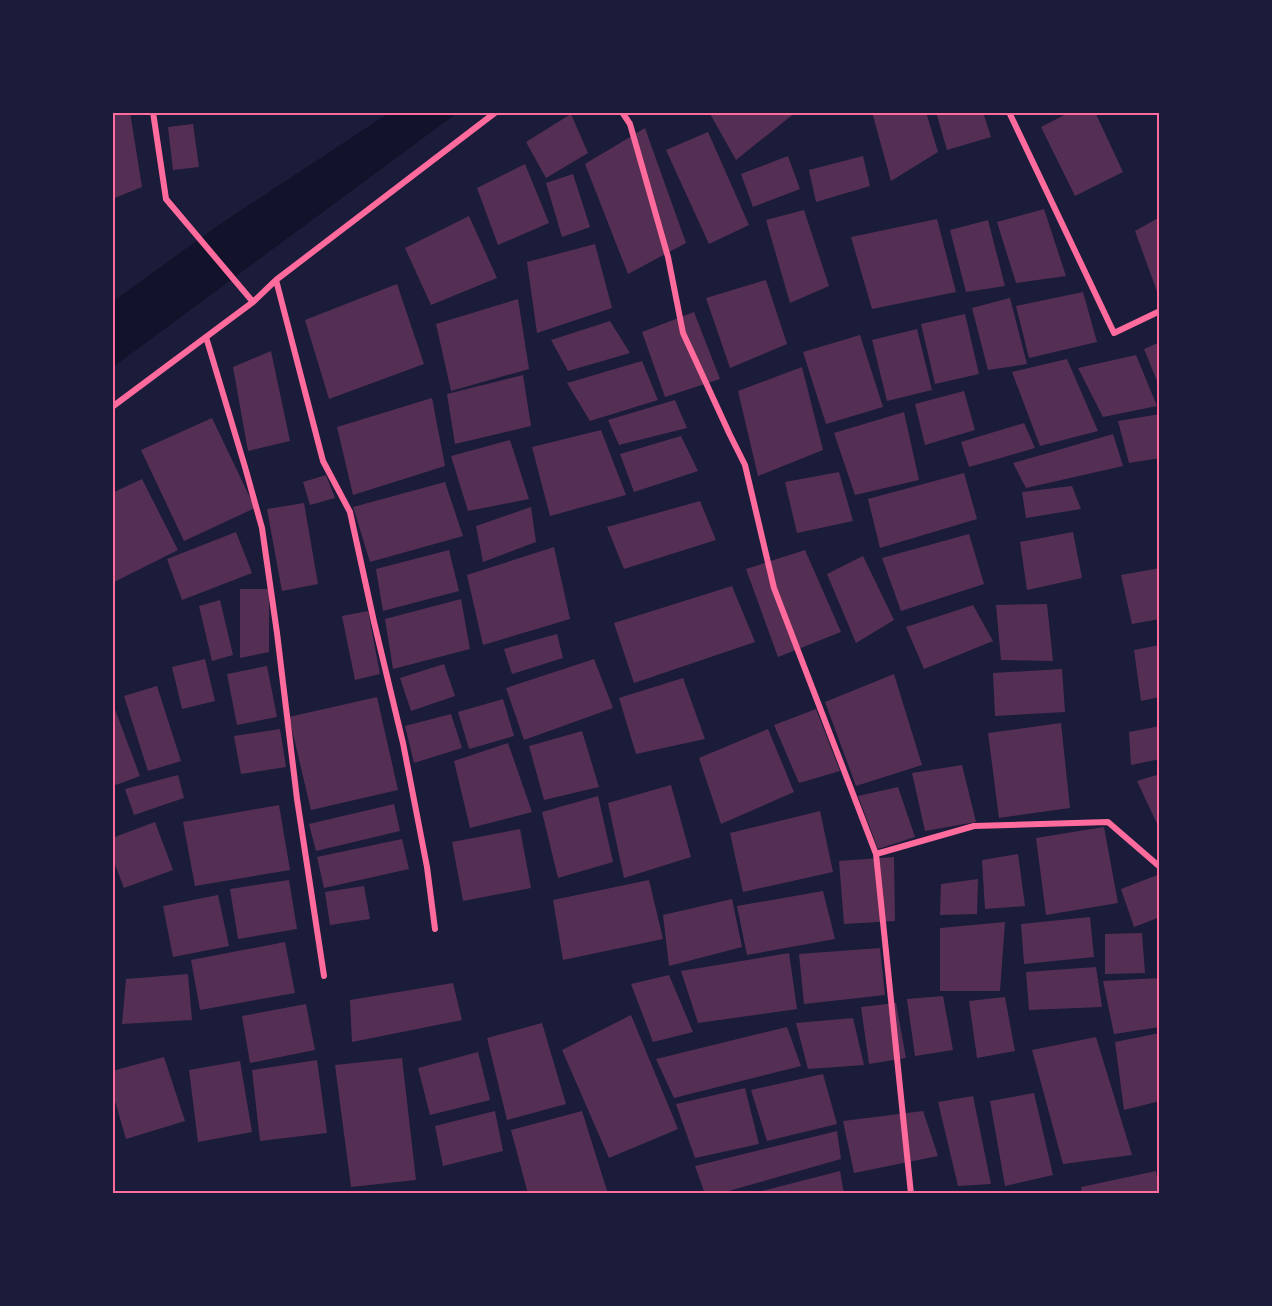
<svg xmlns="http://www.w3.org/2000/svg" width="1272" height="1306" font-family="'Asap Condensed',sans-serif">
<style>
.water{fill:#12122b}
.building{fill:#542f53}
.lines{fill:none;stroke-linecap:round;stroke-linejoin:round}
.minor{stroke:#ff6b9d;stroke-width:6}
.neatline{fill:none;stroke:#ff6b9d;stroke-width:2}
</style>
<rect width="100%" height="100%" fill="#1b1b3a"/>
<path class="water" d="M389,113H457L113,367L112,302L223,222Z"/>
<path class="building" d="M112,112H130L142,187L112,199Z
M709,112H796L736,160Z
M872,112H926L938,152L891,181Z
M936,112H983L991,137L947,150Z
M1070,112H1095L1123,172L1075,196L1041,127Z
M571,114L588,153L546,178L526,142Z
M193,124L199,167L173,170L168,127Z
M645,128L686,243L628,274L585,164Z
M708,132L749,225L709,244L666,150Z
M788,156L800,189L753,207L741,174Z
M863,156L870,186L816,202L809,170Z
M525,164L549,223L498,245L477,188Z
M573,174L590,227L562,237L546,183Z
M1044,209L1066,276L1016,283L997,222Z
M804,210L829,286L790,303L766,220Z
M469,216L497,278L431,305L405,248Z
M1160,217V297H1159L1135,231Z
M937,219L956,292L872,309L851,237Z
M988,220L1005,286L966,292L950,230Z
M595,244L612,308L537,333L527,262Z
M766,280L787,344L730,368L706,298Z
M397,284L424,364L329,399L305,320Z
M1083,292L1097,342L1029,358L1016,306Z
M1010,298L1027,364L988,370L972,308Z
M518,299L529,369L451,391L436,324Z
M694,312L720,379L665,397L642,332Z
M965,314L979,374L935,384L921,324Z
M610,321L630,353L568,371L551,340Z
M917,329L932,390L887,401L872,340Z
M860,335L883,407L826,424L803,352Z
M1160,342V386H1159L1144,349Z
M271,351L290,441L248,451L233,367Z
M1136,355L1157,406L1103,417L1078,368Z
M1067,359L1098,431L1040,446L1012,372Z
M642,361L658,400L590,421L567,383Z
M802,367L823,450L758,476L738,391Z
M523,375L531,426L455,444L447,394Z
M964,391L975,430L925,445L915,404Z
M432,398L445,466L353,495L337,427Z
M675,400L687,428L619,445L608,420Z
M904,412L919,480L855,495L834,433Z
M1160,414V458L1129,463L1118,421Z
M212,418L255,508L184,541L141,450Z
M1024,423L1035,448L969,467L961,442Z
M601,430L626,495L550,516L532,447Z
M1113,434L1123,466L1026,488L1013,463Z
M681,436L698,471L634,492L620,454Z
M510,440L529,499L468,511L451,456Z
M839,472L853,521L797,533L785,482Z
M964,473L977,519L880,548L868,499Z
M326,475L335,498L310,505L303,482Z
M142,479L178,550L112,583V493Z
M445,482L463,536L370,562L353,507Z
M1072,486L1081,509L1026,518L1022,492Z
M700,501L716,540L624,569L607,527Z
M304,503L318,584L282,591L267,509Z
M531,507L536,542L483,562L476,526Z
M236,532L252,573L182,600L167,559Z
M1073,532L1082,578L1027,590L1020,542Z
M969,534L984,584L901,611L882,558Z
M554,547L570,619L483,645L467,575Z
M449,550L459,591L383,611L376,569Z
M805,550L841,632L778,657L746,569Z
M863,556L894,620L856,643L827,574Z
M1160,568V619L1132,624L1121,575Z
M732,586L755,642L634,683L614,623Z
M240,589H269V652L240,658Z
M461,599L470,649L393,669L385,619Z
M220,600L233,655L212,661L199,606Z
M1047,604L1053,661L1001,660L996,605Z
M973,605L993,641L924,669L906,627Z
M368,611L380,674L355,680L342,616Z
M557,634L563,658L512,674L504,649Z
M1160,645V697L1141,701L1134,650Z
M205,659L215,701L182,709L172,667Z
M594,659L613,708L524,740L506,688Z
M444,664L455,696L411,711L400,678Z
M267,666L277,717L237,725L227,674Z
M1062,669L1065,712L995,716L993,673Z
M894,674L922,765L856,786L825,702Z
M683,678L705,739L636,754L619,698Z
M157,686L181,761L148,771L124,696Z
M377,697L398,790L311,810L289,717Z
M503,699L514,736L469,749L458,712Z
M113,704L140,776L116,785L112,776Z
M816,709L840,771L799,783L774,725Z
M451,714L462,748L414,763L405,726Z
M1061,723L1070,808L999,818L988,733Z
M1160,726V759L1131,765L1129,732Z
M280,729L286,767L241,774L234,736Z
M768,729L794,792L721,824L699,758Z
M582,731L599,787L544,800L529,746Z
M508,743L532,812L470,828L454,761Z
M962,765L976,822L925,831L912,773Z
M1160,774V830L1137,781Z
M178,775L184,798L134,815L125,789Z
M671,785L691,857L624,878L608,803Z
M898,787L915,837L878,849L858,796Z
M598,796L613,862L558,878L542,812Z
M394,804L400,831L316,851L309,824Z
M279,805L290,870L195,886L183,822Z
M820,811L833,872L743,892L730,833Z
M155,822L173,870L124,888L112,857V838Z
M1104,827L1118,903L1046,915L1036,838Z
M520,829L531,888L463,901L452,842Z
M402,839L409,869L324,888L317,857Z
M1018,854L1025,906L985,909L982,860Z
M894,857L895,921L844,924L839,861Z
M1160,874V917L1134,927L1121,889Z
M978,879L977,914L940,915L941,884Z
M289,880L297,929L238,939L230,889Z
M649,880L663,939L563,960L553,900Z
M364,886L370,919L330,925L325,892Z
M823,891L835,939L747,955L737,906Z
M218,895L229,946L173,957L163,906Z
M732,899L742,947L669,966L663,915Z
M1090,917L1094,957L1024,964L1021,924Z
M1005,922L1000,991H940V928Z
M1142,933L1145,973L1105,974V934Z
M285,942L295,993L200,1010L191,960Z
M880,948L885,995L804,1004L799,954Z
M789,953L797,1009L698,1023L681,971Z
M1096,967L1102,1007L1029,1010L1026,972Z
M188,974L192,1020L122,1024L126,979Z
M669,975L693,1032L653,1042L631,984Z
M1160,978V1027L1114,1034L1103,981Z
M453,983L462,1020L352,1042L350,1000Z
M943,996L953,1050L915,1056L907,999Z
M1005,997L1015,1051L977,1058L969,1001Z
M896,1003L906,1058L869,1064L861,1007Z
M306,1004L315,1050L250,1063L242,1016Z
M631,1015L678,1129L609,1158L562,1050Z
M853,1018L864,1065L808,1069L796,1023Z
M542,1023L566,1104L507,1120L487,1038Z
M787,1027L801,1066L674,1098L656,1059Z
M1160,1033V1101L1124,1110L1115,1042Z
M1096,1037L1132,1155L1063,1164L1032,1050Z
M478,1052L490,1100L430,1115L418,1068Z
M164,1057L185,1121L126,1139L112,1091V1071Z
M402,1058L416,1180L351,1187L335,1065Z
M317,1060L327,1133L260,1141L252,1070Z
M240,1061L252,1132L198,1142L189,1070Z
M823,1074L837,1124L767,1141L751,1090Z
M745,1088L759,1144L695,1158L676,1104Z
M1034,1093L1053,1175L1005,1186L990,1101Z
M973,1096L991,1184L958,1186L938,1102Z
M495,1111L503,1151L443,1166L435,1126Z
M582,1111L608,1194H528L511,1130Z
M923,1111L938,1156L854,1173L843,1121Z
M837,1131L841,1159L718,1194H705L695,1166Z
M840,1171L844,1194H754V1193Z
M1156,1171L1160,1194H1082L1081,1187Z"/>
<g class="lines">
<path class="minor" d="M153,112L166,199L253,302
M622,112L630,124L668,257L683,333L730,435L745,465L774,588L876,854L974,826L1108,822L1160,867
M1009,112L1114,333L1160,311
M276,280L323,461L350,512L374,622L403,743L427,867L435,929
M206,337L245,467L262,528L277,633L297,799L324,976
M112,407L253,302L276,280L496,112
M876,854L911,1194"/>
</g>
<rect width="1272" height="1306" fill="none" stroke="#1b1b3a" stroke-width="228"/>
<rect x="114" y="114" width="1044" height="1078" class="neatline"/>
</svg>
